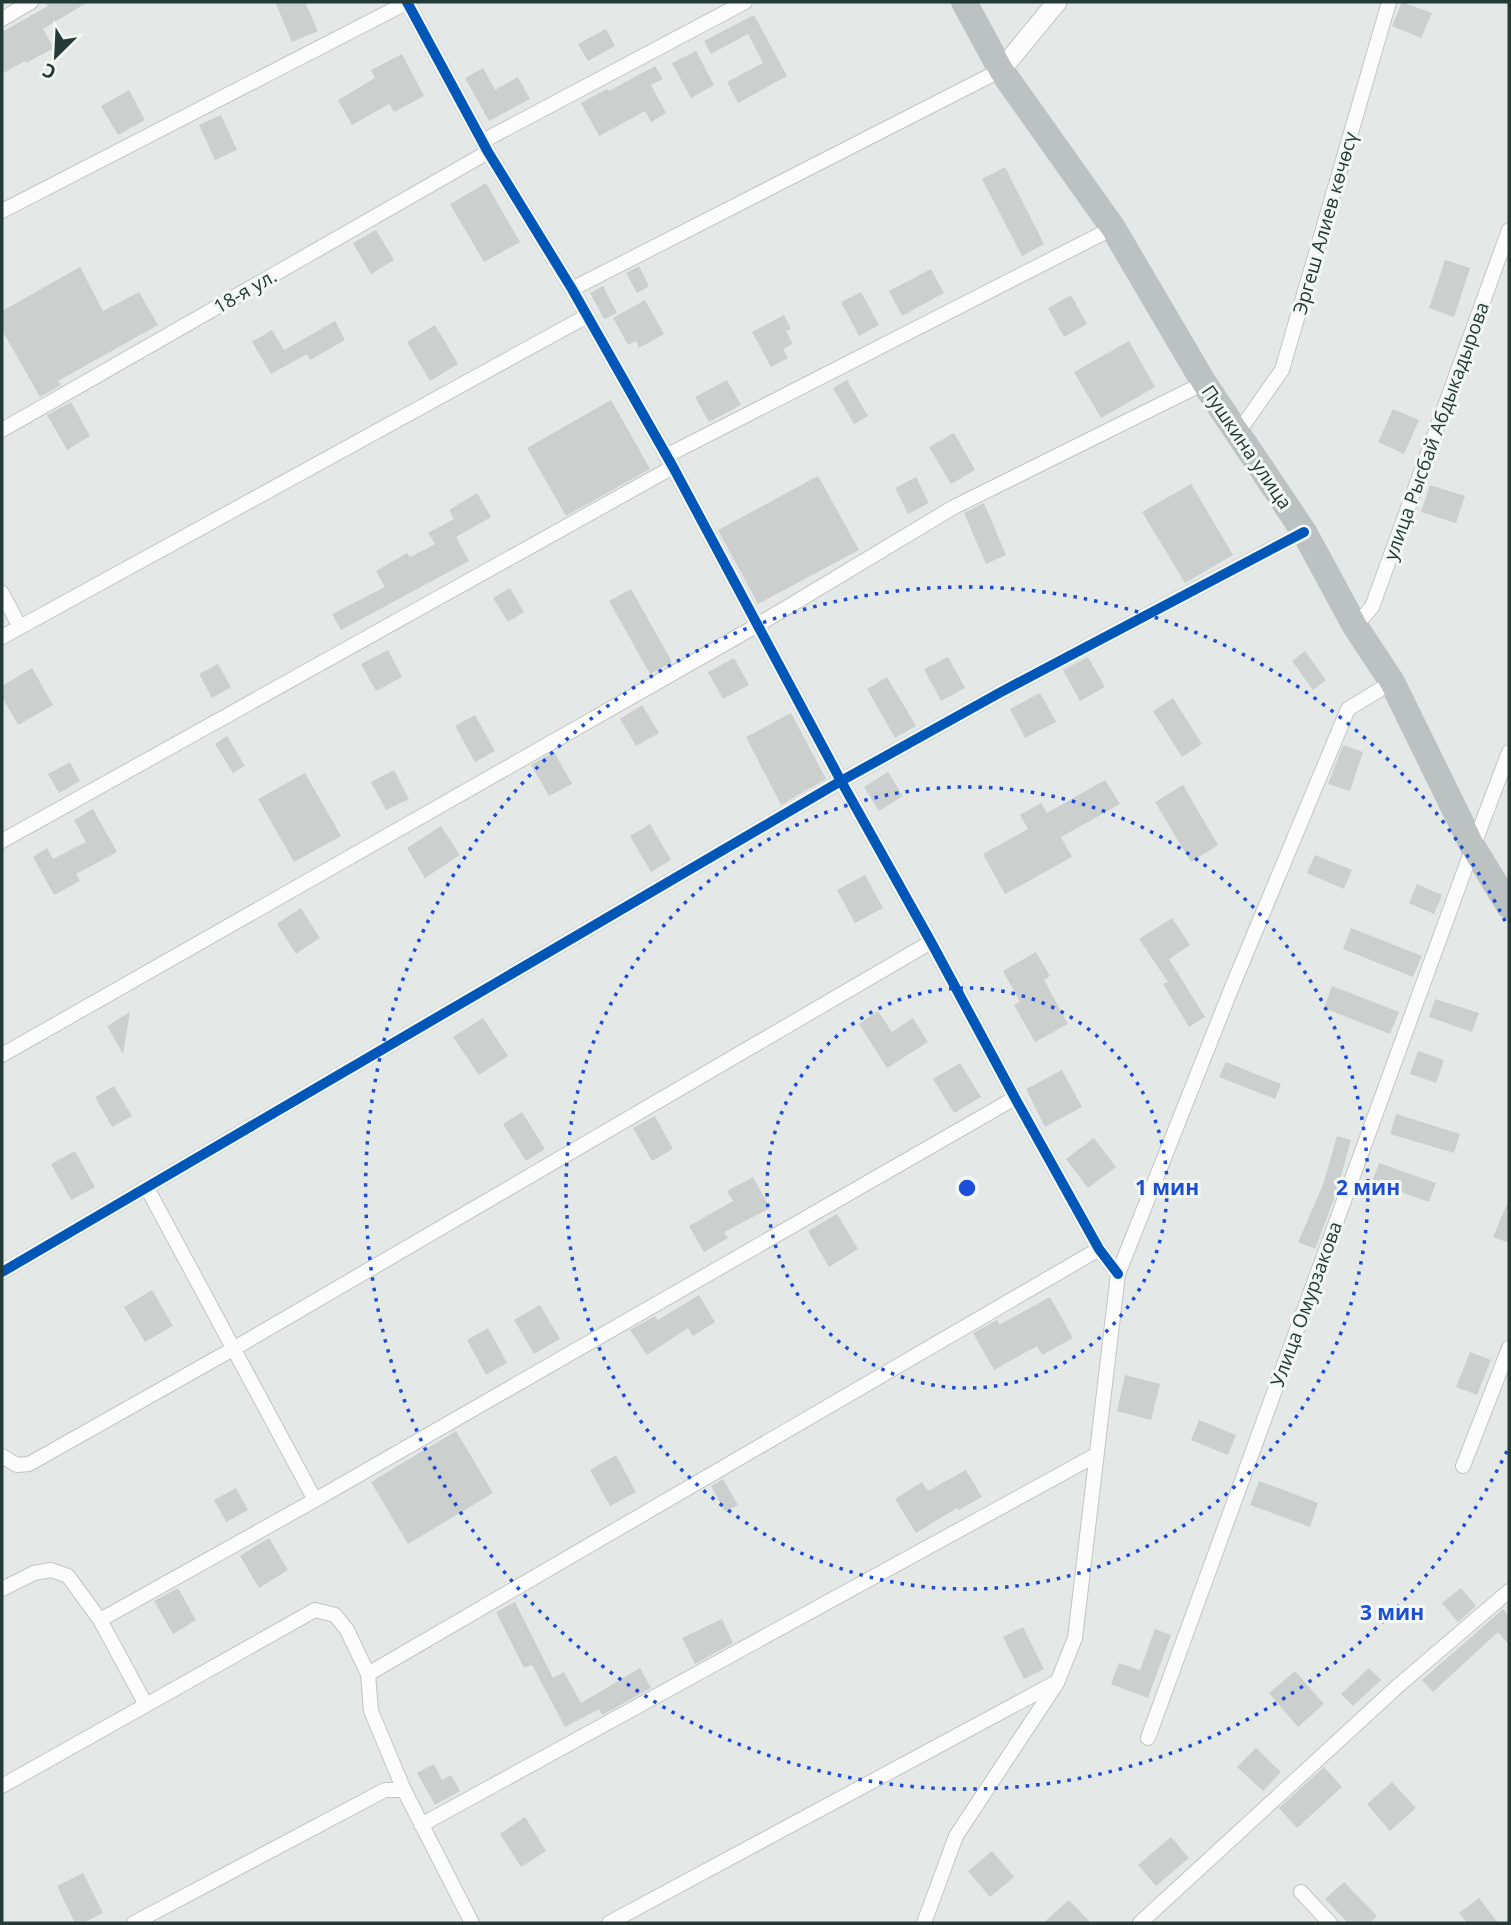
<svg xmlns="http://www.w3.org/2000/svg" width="1511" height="1925" font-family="'Open Sans',sans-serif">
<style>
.building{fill:#cbd0ce}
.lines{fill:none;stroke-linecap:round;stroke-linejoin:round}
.street-casing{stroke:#c1c6c4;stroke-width:16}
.secondary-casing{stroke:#c0c6c4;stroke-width:21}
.highway-casing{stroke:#bdc4c3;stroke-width:26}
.street{stroke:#fbfcfb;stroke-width:14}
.secondary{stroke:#fbfcfb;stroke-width:19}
.highway{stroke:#bbc2c1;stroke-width:24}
.cycleway-casing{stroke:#f3f8f5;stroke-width:15}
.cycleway{stroke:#0057b8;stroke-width:10}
.ring{fill:none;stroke:#1d4ed8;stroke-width:3.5;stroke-dasharray:3.5 7}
.labels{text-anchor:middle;stroke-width:6;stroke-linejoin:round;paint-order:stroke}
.street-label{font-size:19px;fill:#243a36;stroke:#f3f8f5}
.centre{fill:#1d4ed8;stroke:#f3f8f5;stroke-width:3.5}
.ring-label{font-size:21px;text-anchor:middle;font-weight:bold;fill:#1d4ed8;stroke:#f3f8f5;stroke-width:6;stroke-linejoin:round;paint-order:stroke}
</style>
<rect width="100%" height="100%" fill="#e4e9e7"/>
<path class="building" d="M45,2H88L43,29L54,48L26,63L25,61L2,74V32L48,6Z
M275,2H305L318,31L292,42Z
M1402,2L1432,13L1421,38L1392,26Z
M754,15L787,76L738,103L727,82L763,63L748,34L711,54L704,41Z
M606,29L615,46L588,61L578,44Z
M696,51L714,85L691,98L672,63Z
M402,54L424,96L394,112L389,104L352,125L338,100L375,78L371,70Z
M655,66L663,79L651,85L666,113L651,122L645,111L599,136L581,103L607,89L609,91Z
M483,68L495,90L518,77L530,99L489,121L465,78Z
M129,90L145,120L118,135L101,106Z
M221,115L237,150L215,160L199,125Z
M1005,167L1044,244L1022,256L982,179Z
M486,183L520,242L484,262L450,204Z
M376,230L394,260L371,274L353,243Z
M1445,260L1470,268L1454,317L1429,308Z
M639,266L649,286L637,293L626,273Z
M80,267L103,311L139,292L158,325L58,381L61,385L40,397L2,330V311Z
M931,269L944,293L902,316L889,291Z
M603,286L617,313L604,319L590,293Z
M861,292L879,325L859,336L841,302Z
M1071,295L1087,324L1064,337L1048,308Z
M645,300L664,334L639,348L636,341L628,345L613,318Z
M784,315L791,329L786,331L793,344L783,349L788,358L771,367L752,332Z
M335,321L345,340L310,360L307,354L271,374L252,342L272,330L284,350Z
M435,325L458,364L430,381L407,342Z
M1129,341L1155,387L1101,418L1074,372Z
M727,380L741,405L709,422L695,397Z
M847,380L868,416L854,424L833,388Z
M611,400L650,469L566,516L527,448Z
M71,402L90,436L67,450L47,415Z
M1393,409L1419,420L1404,454L1378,442Z
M954,433L975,470L951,484L929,447Z
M818,476L859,550L758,604L718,530Z
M916,477L929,503L908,514L895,488Z
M1191,484L1233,555L1185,583L1142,512Z
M1430,485L1465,496L1456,523L1421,512Z
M477,493L491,517L456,537L469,561L341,630L332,614L385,587L376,571L407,553L410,557L435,544L428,533L454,519L449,510Z
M984,503L1006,555L986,564L964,513Z
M510,588L524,612L508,622L493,598Z
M631,589L672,662L650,674L609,601Z
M388,650L402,677L376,691L361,664Z
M1305,651L1326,680L1313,690L1292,661Z
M948,657L965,688L941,701L924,669Z
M1088,657L1105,687L1080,701L1063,670Z
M734,658L749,685L723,699L708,672Z
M218,664L231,687L212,698L199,674Z
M32,668L53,705L18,725L2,697V686Z
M887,677L916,726L895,738L867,689Z
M1040,693L1056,722L1025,738L1010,709Z
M1173,698L1202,744L1182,757L1153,711Z
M642,705L659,733L636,746L620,719Z
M791,713L826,779L781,805L746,737Z
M475,715L495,751L475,762L455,726Z
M227,736L245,766L233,773L215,744Z
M1343,745L1363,752L1350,791L1328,784Z
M554,752L572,784L549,796L531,765Z
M70,762L80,781L59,793L48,774Z
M394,770L409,799L386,810L371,782Z
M888,772L903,796L879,811L864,787Z
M305,773L341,836L294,862L258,799Z
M1105,780L1120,804L1061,837L1072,857L1005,894L983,854L1028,829L1020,815L1041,803L1047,813Z
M1183,785L1218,845L1191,862L1155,802Z
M93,809L117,852L76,874L80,881L54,895L33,857L47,848L53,859L86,842L74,820Z
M650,824L671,860L651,872L630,836Z
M441,826L460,855L425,878L407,848Z
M1315,855L1352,870L1344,889L1307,873Z
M865,875L883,908L855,923L837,890Z
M1417,884L1442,895L1434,914L1409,903Z
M301,908L320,938L296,954L277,924Z
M1172,918L1190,945L1169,959L1205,1017L1189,1027L1163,984L1168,982L1139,939Z
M1351,928L1422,956L1413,977L1343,949Z
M1036,952L1050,976L1044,980L1068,1024L1035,1042L1014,1005L1020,1002L1003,971Z
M1332,986L1399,1012L1390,1034L1324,1008Z
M1435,999L1479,1013L1472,1032L1429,1017Z
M878,1011L892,1032L913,1018L928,1042L887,1068L859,1024Z
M130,1012L123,1054L107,1026Z
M483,1018L508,1056L479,1075L453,1037Z
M1418,1051L1444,1060L1436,1083L1410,1074Z
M1226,1062L1281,1084L1275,1099L1219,1077Z
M960,1063L981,1097L954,1113L933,1079Z
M1062,1070L1082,1107L1045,1127L1026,1089Z
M114,1086L132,1116L112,1127L95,1097Z
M522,1112L545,1149L526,1161L503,1124Z
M1396,1114L1460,1134L1454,1153L1390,1134Z
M655,1116L673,1149L652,1161L633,1128Z
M1337,1136L1351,1140L1336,1194L1315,1249L1298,1242L1323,1185Z
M1094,1138L1116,1167L1088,1188L1066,1159Z
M75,1151L95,1187L71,1200L51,1164Z
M1379,1163L1436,1183L1429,1202L1372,1182Z
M753,1177L770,1208L724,1232L728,1238L704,1252L689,1226L733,1201L727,1191Z
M1509,1199V1243L1493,1237Z
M837,1214L858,1249L829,1267L808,1231Z
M152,1290L173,1326L145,1342L124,1307Z
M699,1295L715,1322L693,1336L688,1328L647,1355L630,1330L655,1316L658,1320Z
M1050,1297L1073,1338L1042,1355L1037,1346L994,1370L973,1333L997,1320L999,1325Z
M540,1305L560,1339L534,1354L514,1320Z
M488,1328L507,1363L486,1375L467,1340Z
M1470,1352L1491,1360L1477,1395L1456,1387Z
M1125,1375L1160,1384L1151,1420L1117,1411Z
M1199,1420L1236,1435L1228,1455L1191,1440Z
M456,1431L493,1493L408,1544L371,1482Z
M616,1455L636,1492L610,1506L590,1470Z
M966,1470L982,1497L959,1510L957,1508L916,1533L895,1499L922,1482L928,1491Z
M723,1479L738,1505L725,1512L711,1486Z
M1259,1481L1318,1503L1310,1527L1250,1505Z
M236,1488L248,1510L226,1522L214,1500Z
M269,1538L288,1570L259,1588L240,1556Z
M178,1588L196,1620L173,1634L154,1601Z
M1461,1588L1476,1606L1458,1622L1442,1603Z
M515,1602L553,1678L564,1672L581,1703L640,1668L651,1688L602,1715L599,1709L565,1727L532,1665L524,1668L496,1612Z
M1503,1609L1509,1616V1645L1498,1632L1433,1692L1422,1680Z
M722,1619L733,1643L695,1664L682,1638Z
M1023,1627L1044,1669L1024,1679L1003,1637Z
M1155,1629L1171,1635L1148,1698L1111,1684L1119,1663L1140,1670Z
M1369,1668L1381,1680L1353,1706L1341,1694Z
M1295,1671L1324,1704L1298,1727L1269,1693Z
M1256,1748L1281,1772L1263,1791L1237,1767Z
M434,1764L442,1780L451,1775L460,1791L435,1805L417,1773Z
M1324,1767L1342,1787L1297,1828L1279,1808Z
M1392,1782L1416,1808L1390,1831L1367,1804Z
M525,1817L546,1851L521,1867L500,1834Z
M1171,1837L1189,1858L1156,1886L1138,1865Z
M992,1851L1014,1877L990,1897L968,1871Z
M83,1873L103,1913L83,1923H75L57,1886Z
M1344,1882L1377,1916L1370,1923H1348L1325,1899Z
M1479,1898L1498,1923H1467L1459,1913Z
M1069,1900L1091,1923H1043Z"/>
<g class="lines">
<defs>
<path id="street" d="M407,2L488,152L572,289L673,467L841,781L931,942L1015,1098L1099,1249L1118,1274
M2,19L31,2
M483,141L745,2
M2,211L408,2
M572,289L1001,70
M2,430L488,152
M1237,434L1282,370L1389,2
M666,456L1113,228
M2,593L20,627
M1355,626L1372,607L1509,230
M2,637L587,316
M2,841L673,467
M2,1055L756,626L954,507L1204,383
M147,1188L315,1500
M2,1272L841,781L1001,692L1304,532
M2,1456L17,1465L29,1464L233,1349L931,942
M1463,1466L1509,1348
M2,1589L34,1573L51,1570L68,1576L100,1620L146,1705
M100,1620L315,1500L1015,1098
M368,1674L1099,1249
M1148,1738L1473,847L1509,752
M2,1786L315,1610L335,1615L347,1630L368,1674L371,1711L404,1790
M421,1825L1096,1455
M1301,1892L1330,1923
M134,1923L385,1790H404L472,1923
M609,1923L1055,1683
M924,1923L956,1836L1057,1683L1075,1638L1118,1274L1232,987L1348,709L1392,682
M1140,1923L1399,1685L1509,1591"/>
<path id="secondary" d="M1001,70L1057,2"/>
<path id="highway" d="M964,2L1001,70L1113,228L1204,383L1304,532L1355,626L1392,682L1473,847L1509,906"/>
</defs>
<use href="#street" class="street-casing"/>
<use href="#secondary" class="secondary-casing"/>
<use href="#highway" class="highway-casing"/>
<use href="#street" class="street"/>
<use href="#secondary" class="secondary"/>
<use href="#highway" class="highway"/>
<defs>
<path id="cycleway" d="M407,2L488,152L572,289L673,467L841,781L931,942L1015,1098L1099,1249L1118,1274
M2,1272L841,781L1001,692L1304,532"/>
</defs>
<use href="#cycleway" class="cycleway-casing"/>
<use href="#cycleway" class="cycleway"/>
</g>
<g class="ring">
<circle cx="967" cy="1188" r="200"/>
<circle cx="967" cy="1188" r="401"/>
<path d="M1507 1451A601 601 0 1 1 1507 925"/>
</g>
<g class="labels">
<g class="street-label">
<text transform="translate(1325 223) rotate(-74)" y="7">Эргеш Алиев көчөсү</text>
<text transform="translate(245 291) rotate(-30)" y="7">18-я ул.</text>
<text transform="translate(1436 431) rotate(-70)" y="7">улица Рысбай Абдыкадырова</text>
<text transform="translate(1247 447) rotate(56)" y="7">Пушкина улица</text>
<text transform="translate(1306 1304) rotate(-70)" y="7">Улица Омурзакова</text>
</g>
</g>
<circle cx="967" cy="1188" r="10" class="centre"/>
<g class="ring-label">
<text x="1167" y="1195">1 мин</text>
<text x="1368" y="1195">2 мин</text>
<text x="1392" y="1620">3 мин</text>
</g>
<rect width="1511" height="1925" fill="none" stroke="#243a36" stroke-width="7"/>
<g transform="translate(56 56) rotate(204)" stroke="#f3f8f5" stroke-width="5" paint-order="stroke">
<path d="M0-5L12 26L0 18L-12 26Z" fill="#243a36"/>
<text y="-10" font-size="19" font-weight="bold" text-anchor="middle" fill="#243a36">С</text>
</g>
</svg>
